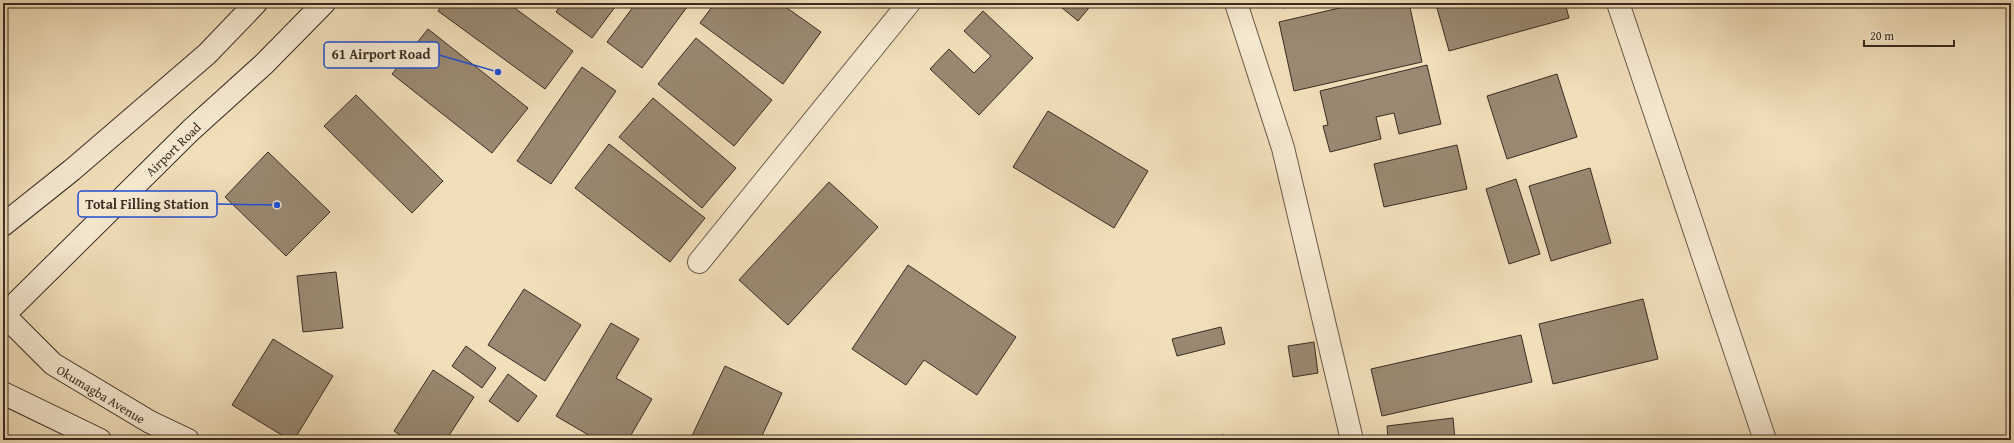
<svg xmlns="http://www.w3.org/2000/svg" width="2014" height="443" font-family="'Gentium Book Plus',serif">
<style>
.building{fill:#998972;stroke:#3a2c23}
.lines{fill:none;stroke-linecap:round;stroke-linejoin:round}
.minor-casing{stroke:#685949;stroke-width:24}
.secondary-casing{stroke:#3a2c23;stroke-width:24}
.minor{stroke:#f6ead2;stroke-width:22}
.secondary{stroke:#f6ead2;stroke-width:22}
.labels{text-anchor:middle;stroke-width:3.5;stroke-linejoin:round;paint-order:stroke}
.street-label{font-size:13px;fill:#3a2c23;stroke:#f6ead2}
.leader{fill:none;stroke:#1d4ed8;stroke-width:1.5}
.callout-dot{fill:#1d4ed8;stroke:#f6ead2;stroke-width:1.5}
.callout{fill:#f6ead2;stroke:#1d4ed8;stroke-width:1.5}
.callout-label{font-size:14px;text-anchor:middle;font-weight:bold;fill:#3a2c23}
</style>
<rect width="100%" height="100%" fill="#f1dfba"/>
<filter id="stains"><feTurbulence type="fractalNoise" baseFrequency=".005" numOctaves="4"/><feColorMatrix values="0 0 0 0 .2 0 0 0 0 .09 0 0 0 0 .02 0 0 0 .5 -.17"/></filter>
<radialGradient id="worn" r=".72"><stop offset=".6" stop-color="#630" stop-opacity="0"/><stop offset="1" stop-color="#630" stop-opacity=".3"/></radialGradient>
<path class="building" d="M443,3H508L573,51L545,89L438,11Z
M562,3H618L592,38L556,12Z
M636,3H690L642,68L607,42Z
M715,3H780L821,32L783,84L700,23Z
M1056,3H1093L1078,21Z
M1282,3H1305L1283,8Z
M1361,3H1409L1422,62L1294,91L1279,22Z
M1454,3H1565L1569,18L1449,51L1437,8Z
M983,11L1033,58L979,115L930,69L949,49L974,73L991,56L964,31Z
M428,29L528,108L492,153L392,74Z
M696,38L772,100L734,146L658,84Z
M1427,65L1441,124L1399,134L1394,113L1376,117L1381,139L1330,152L1323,126L1328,125L1320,91Z
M582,67L616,91L551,184L517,161Z
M1557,74L1577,137L1507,159L1487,96Z
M356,95L443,181L412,213L324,126Z
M653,98L736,168L702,208L619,137Z
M1048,111L1148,171L1114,228L1013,167Z
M609,144L705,218L670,262L575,188Z
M1457,145L1467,189L1384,207L1374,164Z
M268,152L330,212L286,256L225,197Z
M1590,168L1611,243L1551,261L1529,186Z
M1516,179L1540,254L1509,264L1486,189Z
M829,182L878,227L788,325L739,280Z
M908,265L1016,337L977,395L924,360L906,385L852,349Z
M336,272L343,328L303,332L297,276Z
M524,289L581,325L545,381L488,345Z
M1643,299L1658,359L1553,384L1539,324Z
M611,323L639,339L616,378L652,399L628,440H597L556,416Z
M1221,327L1225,344L1177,356L1172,339Z
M1521,335L1532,382L1382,416L1371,369Z
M273,339L333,376L294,440H290L232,405Z
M1314,342L1318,373L1293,377L1288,346Z
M466,346L496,368L482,388L452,366Z
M725,366L782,393L760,440H690Z
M433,370L474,397L446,440H408L394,431Z
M508,374L537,396L518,422L489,401Z
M1453,418L1455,440H1388L1387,426Z
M1224,435L1225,440H1185Z"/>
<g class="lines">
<defs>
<path id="minor" d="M1236,3L1283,148L1352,440
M1618,3L1765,440
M699,262L909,3"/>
<path id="secondary" d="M3,225L72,170L207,54L256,3
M6,313L191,130L264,64L324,3
M6,317L53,364L150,422L188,440
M3,393L100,440"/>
</defs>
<use href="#minor" class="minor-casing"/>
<use href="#secondary" class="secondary-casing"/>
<use href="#minor" class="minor"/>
<use href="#secondary" class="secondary"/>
</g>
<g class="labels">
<g class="street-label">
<text transform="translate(173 149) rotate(-44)" y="5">Airport Road</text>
<text transform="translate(101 394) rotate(31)" y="5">Okumagba Avenue</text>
</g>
</g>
<path class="leader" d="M498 72L439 55M277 205L217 204"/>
<g class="callout-dot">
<circle cx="498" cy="72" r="4"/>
<circle cx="277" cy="205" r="4"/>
</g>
<g class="callout">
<rect x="324" y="42" width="115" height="26" rx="4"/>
<rect x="78" y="191" width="139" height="26" rx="4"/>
</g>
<g class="callout-label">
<text x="381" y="59">61 Airport Road</text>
<text x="147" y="209">Total Filling Station</text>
</g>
<rect width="2014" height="443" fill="none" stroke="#f1dfba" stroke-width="16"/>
<rect x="4" y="4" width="2006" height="435" fill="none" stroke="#3a2c23" stroke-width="2"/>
<rect x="8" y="8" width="1998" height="427" fill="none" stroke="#3a2c23"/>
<path d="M1864 40v6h90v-6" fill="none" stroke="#3a2c23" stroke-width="2"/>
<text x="1870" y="40" font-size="12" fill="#3a2c23" stroke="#f6ead2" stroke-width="3" paint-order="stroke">20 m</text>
<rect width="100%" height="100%" filter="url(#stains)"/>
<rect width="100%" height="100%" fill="url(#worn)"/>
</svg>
